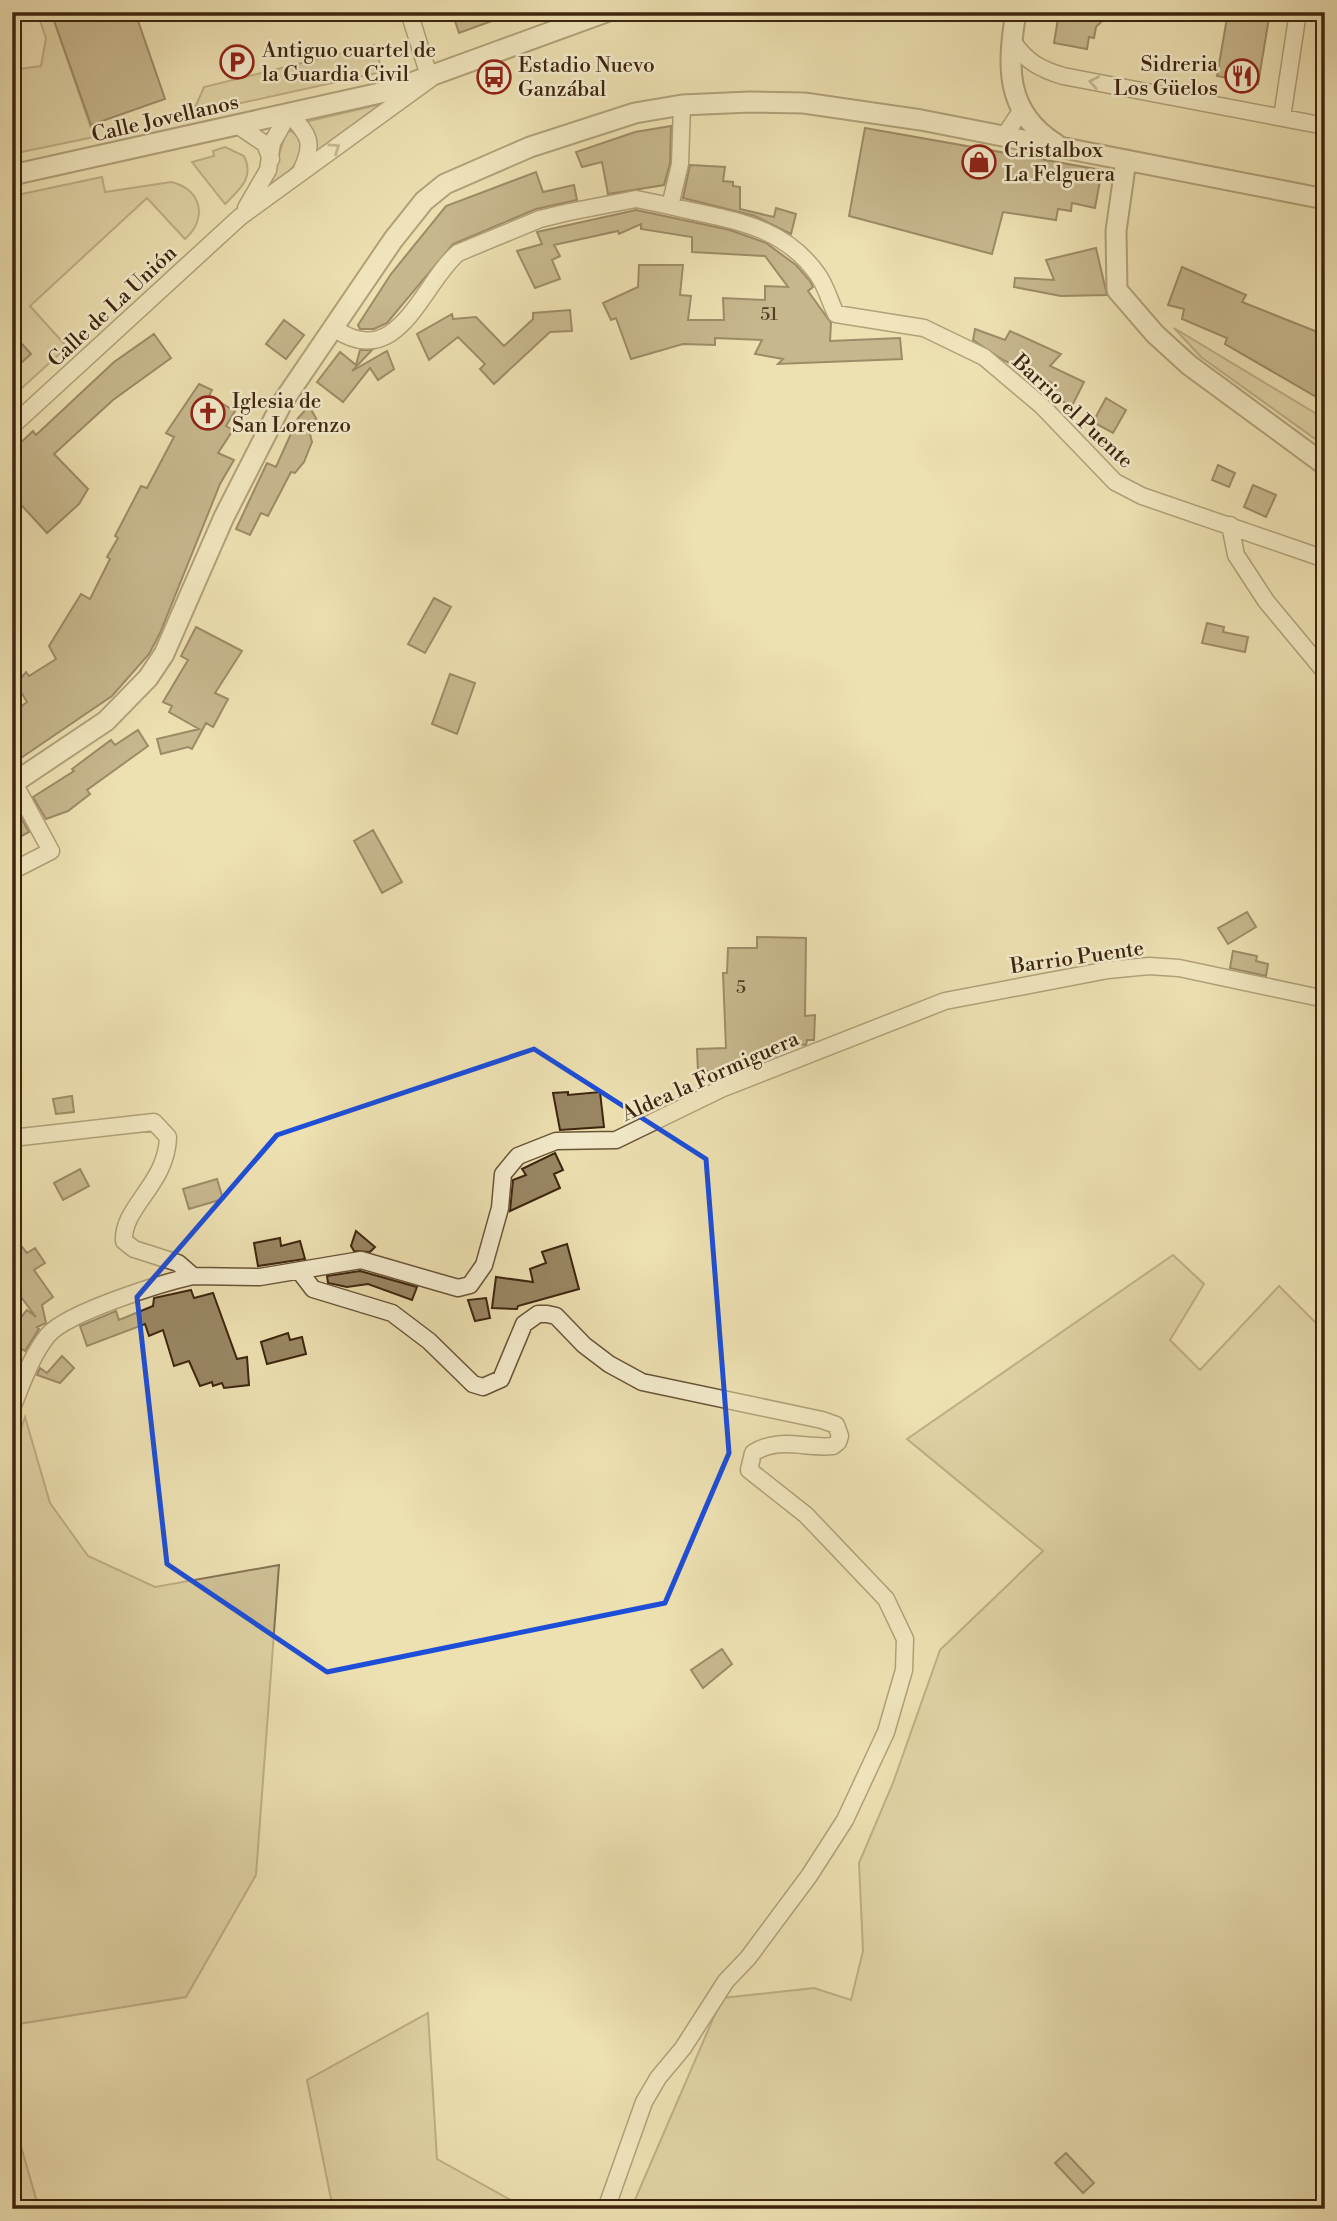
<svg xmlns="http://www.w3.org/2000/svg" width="1337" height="2221" font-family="'Libre Bodoni',serif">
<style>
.green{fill:#cfc095;stroke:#867252;stroke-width:2}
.building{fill:#998663;stroke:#3d250e;stroke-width:2}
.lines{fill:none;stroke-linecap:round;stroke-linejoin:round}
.minor-casing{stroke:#695437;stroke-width:19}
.tertiary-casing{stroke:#695437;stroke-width:23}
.minor{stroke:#f3ebcc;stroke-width:16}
.tertiary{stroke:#f3ebcc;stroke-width:19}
.oneway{stroke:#98886d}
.marked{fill:none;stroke:#1d4ed8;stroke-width:5;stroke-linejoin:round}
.labels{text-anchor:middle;stroke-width:5;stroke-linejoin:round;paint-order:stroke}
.number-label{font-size:18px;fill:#543d23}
.poi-label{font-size:21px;fill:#3d250e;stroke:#f3ebcc;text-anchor:start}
.street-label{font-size:21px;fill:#3d250e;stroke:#f3ebcc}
</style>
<rect width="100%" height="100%" fill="#ede0b1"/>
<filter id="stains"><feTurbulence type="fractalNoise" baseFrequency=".00286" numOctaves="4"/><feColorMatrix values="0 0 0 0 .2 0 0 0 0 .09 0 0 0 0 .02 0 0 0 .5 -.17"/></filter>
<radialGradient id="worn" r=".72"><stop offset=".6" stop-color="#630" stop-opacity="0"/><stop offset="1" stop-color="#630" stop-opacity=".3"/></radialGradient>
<path class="green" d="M37,12H51L94,137L12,154V70L41,66L46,38Z
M375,45L382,72L187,115L193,112L204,87Z
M394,101L315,155L305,122Z
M291,131C324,148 279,181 264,193L274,171L286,132Z
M225,147L244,156C255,178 239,190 225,204L192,162L214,156L213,151Z
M102,177L105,192L171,182C202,189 208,219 185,239L147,198L30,306L67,347L12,397V196Z
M1174,328L1325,419V446L1201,357Z
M1173,1255L1204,1284L1170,1340L1200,1370L1279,1286L1325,1332V2209H631L722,1998L814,1988L851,2000L863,1951L859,1863L893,1783L940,1650L1043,1551L907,1439Z
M25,1417L50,1503L88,1556L155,1587L279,1565L256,1875L186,1997L12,2025V1644L15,1642L12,1629V1456Z
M428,2013L437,2159L527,2209H333L307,2080Z
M12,2115L39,2209H12Z"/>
<path class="building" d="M51,12H135L165,99L91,125Z
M452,12H511V14L459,33Z
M1059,12H1111L1096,27L1094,38L1089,37L1087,49L1054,43Z
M1228,12H1270L1258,84L1217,76Z
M671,126L670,163L664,185L608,194L602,162L582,167L576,152L635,132Z
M865,128L1102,170L1095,208L1072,203L1071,211L1058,209L1056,220L1003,212L992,254L849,216Z
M690,165L725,167L723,181L733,182V186L740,187V209L774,217L776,208L796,214L791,234L755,216L683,198Z
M536,172L543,192L574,185L577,200L536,209L453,244L387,323L374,329H360L358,325L391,274L446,206Z
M636,210L730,230L766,243L796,265L810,281L813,287L808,291L831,323L830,341L900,338L902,359L778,364L783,359L755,354L762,340L715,338V345L683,344L631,359L616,318L611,320L603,303L638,287L639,265H683L680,295L691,296L688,320H724L723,298L765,300V286L788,287L765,256L692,252V237L641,229V224L619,234L618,231L554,245L560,256L552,260L560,279L535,288L517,251L542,244L537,232Z
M1096,248L1107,295L1061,296L1014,287L1015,278L1054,280L1046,260Z
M1182,267L1246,295L1242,302L1325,335V402L1225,344L1227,338L1182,319L1184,309L1168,305Z
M570,310L572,331L550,332L494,384L480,369L485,364L458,337L429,360L417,334L452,314L453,319L476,317L504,346L533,319V313Z
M284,320L304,335L286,359L266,344Z
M975,329L1005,340L1010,331L1061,354L1050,366L1084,382L1072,406L1051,396L1056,385L1003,360L973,340Z
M12,333L31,354L12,371Z
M154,334L171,358L113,400L54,454L88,489L79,504L47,533L12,495V451L33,431L36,435L114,362Z
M360,350H372L352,371L387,351L394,369L378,380L370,368L343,402L317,382L340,352L356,365Z
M199,384L212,390L209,396L235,411L226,426L233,430L218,453L234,460L220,484L160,633L149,654L112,696L12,764V713L27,702L16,684L26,672L29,676L56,659L49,646L81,594L90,599L110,559L107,557L118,538L115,536L141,486L147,488L174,437L166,433Z
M1106,398L1126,410L1113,433L1093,422Z
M309,406L321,427L310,434L312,442L304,462L295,473L291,472L268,516L261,513L250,535L236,529L267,463L276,467L298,418Z
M1218,465L1235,473L1229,487L1212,480Z
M1253,485L1276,495L1266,517L1244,507Z
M434,598L451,607L425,653L408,644Z
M1207,623L1224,627L1223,632L1248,637L1245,652L1202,643Z
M196,627L242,651L215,693L228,699L213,727L206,723L192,749L188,747L161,754L157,739L199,729L169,712L172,706L163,702L188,660L181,656Z
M450,674L475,683L457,734L432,724Z
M138,730L148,746L87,790L90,794L68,811L46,819L33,797L74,771L72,769L111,740L115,745Z
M12,802L29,832L12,841Z
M373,830L402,882L382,893L354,841Z
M1247,912L1256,927L1228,944L1218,928Z
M757,937L806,938L805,1016L815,1015L814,1040H807L806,1045L778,1043L777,1056L764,1057V1061L740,1070L698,1072L697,1049L726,1048L723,973H727L728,948H757Z
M1233,951L1257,956L1256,961L1268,964L1266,976L1230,968Z
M568,1092V1095L600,1092L604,1127L560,1130L553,1093Z
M72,1096L74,1112L56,1114L53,1099Z
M555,1153L563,1170L554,1174L560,1188L510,1211L513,1180L526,1175L522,1169Z
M80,1169L89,1186L63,1200L54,1183Z
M217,1179L223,1199L189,1209L183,1189Z
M356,1231L375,1247L370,1252L354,1251L351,1246Z
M12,1235L27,1253L35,1248L45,1263L34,1270L53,1297L42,1305L46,1323L37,1327L39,1329L25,1351L12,1343V1328L27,1310L36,1317L12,1285Z
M280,1238L281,1246L300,1241L305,1259L258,1266L254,1243Z
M567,1244L579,1289L518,1306L517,1309L492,1308L496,1277L533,1282L530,1269L546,1263L542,1252Z
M360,1271L417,1287L412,1300L368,1284L347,1287L328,1283L327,1276Z
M191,1290L194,1298L213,1293L237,1359L247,1357L249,1385L224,1388L222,1383L213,1386L212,1382L200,1386L189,1361L174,1366L163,1330L149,1336L145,1324L87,1346L80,1326L116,1311L119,1320L153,1306L154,1298Z
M486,1298L490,1318L475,1321L468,1300Z
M288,1333L290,1340L302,1337L306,1354L267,1364L261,1342Z
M62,1356L74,1368L60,1383L37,1375L40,1368L47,1373Z
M722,1649L732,1664L703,1688L691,1670Z
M1066,2153L1094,2183L1083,2193L1055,2163Z"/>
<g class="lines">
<defs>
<path id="minor" d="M1013,42C1027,62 1040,69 1063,76L1325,126
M1282,117L1298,12
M237,125L265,144L271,159
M997,136L1007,132L1021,111
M670,206C727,220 782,223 818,275C826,286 830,302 836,314L924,328L984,357L1042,406L1115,482L1142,496L1325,559
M246,208L268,170L272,143L289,113C308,135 315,141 302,169
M335,329C399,372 422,283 458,253L540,219L569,212L636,199L670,206L680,164L682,105
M12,426L240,217L430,79L409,12
M1230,525L1236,555L1266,601L1325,672
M12,871L51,851L14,783
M12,1138L154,1122L168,1137C167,1184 122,1207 124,1241L134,1249L178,1263L193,1276L260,1277L361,1260L458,1288L470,1285L484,1265L500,1208L503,1174L518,1156L556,1141L616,1140L721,1089L945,1001L1108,970L1149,966L1179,968L1325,999
M300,1272L313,1289L392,1313L429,1341L473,1384L483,1387L501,1379L524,1324L538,1314H547L556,1316L584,1345L609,1364L642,1382L822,1420L836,1425L840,1436L838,1442L833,1446C806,1449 779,1436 753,1453L749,1470L806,1515L886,1599L905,1639L904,1670L886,1732L845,1820L809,1876L748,1958L726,1981L683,2048L658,2078L644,2102L606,2209
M12,1408C22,1384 31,1356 48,1335C68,1312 162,1283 193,1276"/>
<path id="tertiary" d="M1016,12C1007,67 1005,112 1056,144
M1126,160L1116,231L1117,290L1155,334L1189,365L1325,465
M12,175L389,91L606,12
M12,784L106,721L148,678L164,654L224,517L282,403L393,240L424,201L445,184L530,147L635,113L682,105L750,102L804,103L921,120L1325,199"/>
</defs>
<use href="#minor" class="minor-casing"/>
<use href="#tertiary" class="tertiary-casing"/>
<use href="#minor" class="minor"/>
<use href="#tertiary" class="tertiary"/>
</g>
<defs><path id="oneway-chevron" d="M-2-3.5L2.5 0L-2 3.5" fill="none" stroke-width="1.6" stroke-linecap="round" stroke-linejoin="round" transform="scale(1.75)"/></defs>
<g class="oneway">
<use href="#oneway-chevron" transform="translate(1094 82) rotate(-169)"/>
<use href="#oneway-chevron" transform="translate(335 148) rotate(-34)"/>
</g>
<path d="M0 0H1337V2221H0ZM534,1049L706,1159L729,1453L665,1603L327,1672L167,1564L137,1297L277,1135Z" fill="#ede0b1" fill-opacity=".55" fill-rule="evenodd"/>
<path class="marked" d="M534,1049L706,1159L729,1453L665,1603L327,1672L167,1564L137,1297L277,1135Z"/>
<defs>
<symbol id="parking-ring" viewBox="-11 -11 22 22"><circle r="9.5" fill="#f3ebcc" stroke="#8f2418" stroke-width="1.5"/><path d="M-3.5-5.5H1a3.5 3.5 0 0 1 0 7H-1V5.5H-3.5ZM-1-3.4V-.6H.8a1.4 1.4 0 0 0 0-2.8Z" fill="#8f2418"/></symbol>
<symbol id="restaurant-ring" viewBox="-11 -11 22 22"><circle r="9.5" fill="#f3ebcc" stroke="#8f2418" stroke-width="1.5"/><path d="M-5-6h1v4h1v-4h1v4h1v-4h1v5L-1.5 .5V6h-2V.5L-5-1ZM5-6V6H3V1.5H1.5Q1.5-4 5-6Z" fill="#8f2418"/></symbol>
<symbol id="bus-ring" viewBox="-11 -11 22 22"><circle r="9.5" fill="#f3ebcc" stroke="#8f2418" stroke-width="1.5"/><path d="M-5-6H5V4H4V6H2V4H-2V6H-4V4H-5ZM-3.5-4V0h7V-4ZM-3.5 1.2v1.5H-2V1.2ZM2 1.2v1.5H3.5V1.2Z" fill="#8f2418"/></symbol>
<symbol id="shop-ring" viewBox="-11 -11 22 22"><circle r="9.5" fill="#f3ebcc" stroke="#8f2418" stroke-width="1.5"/><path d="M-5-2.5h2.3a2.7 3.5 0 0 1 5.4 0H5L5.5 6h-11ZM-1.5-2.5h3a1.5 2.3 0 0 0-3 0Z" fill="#8f2418"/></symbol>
<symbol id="church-ring" viewBox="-11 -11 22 22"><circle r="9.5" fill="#f3ebcc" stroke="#8f2418" stroke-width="1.5"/><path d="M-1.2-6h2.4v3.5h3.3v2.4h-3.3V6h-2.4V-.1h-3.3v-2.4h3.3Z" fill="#8f2418"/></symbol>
</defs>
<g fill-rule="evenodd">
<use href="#parking-ring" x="218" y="43" width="38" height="38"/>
<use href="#restaurant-ring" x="1223" y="57" width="38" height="38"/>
<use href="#bus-ring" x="475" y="58" width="38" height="38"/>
<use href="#shop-ring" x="960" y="143" width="38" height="38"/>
<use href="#church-ring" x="189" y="394" width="38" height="38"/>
</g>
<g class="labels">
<g class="number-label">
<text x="769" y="320">51</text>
<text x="741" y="993">5</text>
</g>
<g class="poi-label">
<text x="262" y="57">Antiguo cuartel de<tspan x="262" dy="24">la Guardia Civil</tspan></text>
<text x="1218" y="71" text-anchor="end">Sidreria<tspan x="1218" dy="24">Los Güelos</tspan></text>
<text x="518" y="72">Estadio Nuevo<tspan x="518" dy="24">Ganzábal</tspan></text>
<text x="1004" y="157">Cristalbox<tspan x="1004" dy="24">La Felguera</tspan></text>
<text x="232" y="408">Iglesia de<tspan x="232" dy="24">San Lorenzo</tspan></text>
</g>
<g class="street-label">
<text transform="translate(165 118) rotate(-13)" y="7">Calle Jovellanos</text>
<text transform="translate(112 306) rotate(-43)" y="7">Calle de La Unión</text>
<text transform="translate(1073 411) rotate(43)" y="7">Barrio el Puente</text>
<text transform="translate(1077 957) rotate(-8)" y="7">Barrio Puente</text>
<text transform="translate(710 1076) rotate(-24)" y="7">Aldea la Formiguera</text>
</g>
</g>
<rect width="1337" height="2221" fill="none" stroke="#ede0b1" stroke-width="42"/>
<rect x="14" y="14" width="1309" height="2193" fill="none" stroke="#3d250e" stroke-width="3.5"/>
<rect x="21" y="21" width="1295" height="2179" fill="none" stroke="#3d250e" stroke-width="2"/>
<rect width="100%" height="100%" filter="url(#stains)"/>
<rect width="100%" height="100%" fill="url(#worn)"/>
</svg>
